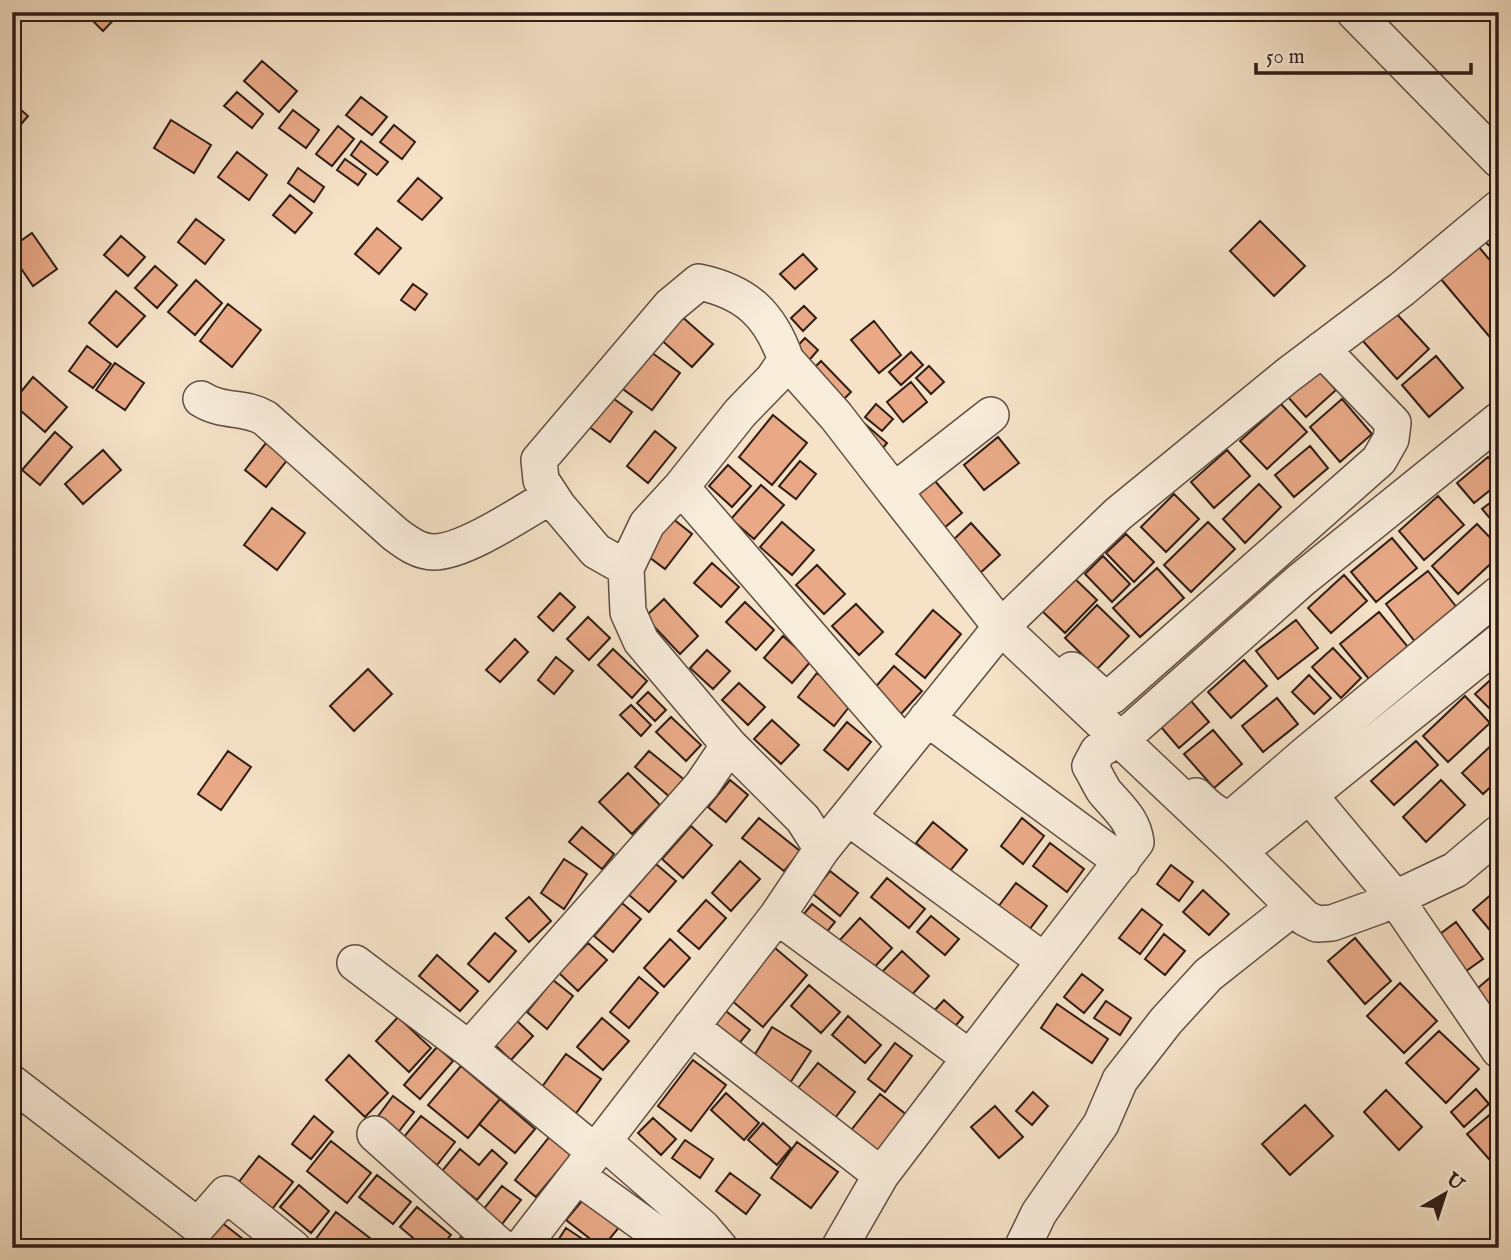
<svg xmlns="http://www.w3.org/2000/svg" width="1511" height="1260" font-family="'IM FELL English',serif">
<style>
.building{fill:#e9a987;stroke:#2f1d16;stroke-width:2}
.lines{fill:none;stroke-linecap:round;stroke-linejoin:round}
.minor-casing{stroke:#604e42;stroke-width:38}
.minor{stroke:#f8ecdb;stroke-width:35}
</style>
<rect width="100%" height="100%" fill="#f5e2c7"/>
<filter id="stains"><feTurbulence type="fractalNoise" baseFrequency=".00286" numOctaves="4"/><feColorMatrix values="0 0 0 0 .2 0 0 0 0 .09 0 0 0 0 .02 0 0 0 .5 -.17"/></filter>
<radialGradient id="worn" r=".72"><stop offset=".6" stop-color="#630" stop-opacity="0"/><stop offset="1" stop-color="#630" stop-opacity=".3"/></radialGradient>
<path class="building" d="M84,12H121L103,31Z
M262,61L297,91L279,112L244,81Z
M237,92L263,114L252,128L224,106Z
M361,97L387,117L372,135L346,115Z
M12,102L28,116L12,135Z
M293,110L319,130L306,148L279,128Z
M171,120L211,145L194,173L154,148Z
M394,125L415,142L402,159L380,142Z
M338,126L354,139L332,166L316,154Z
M361,141L388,162L377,175L351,155Z
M237,152L267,175L249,200L218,177Z
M345,159L366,174L358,185L337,170Z
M298,168L324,187L314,202L288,183Z
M418,178L442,198L422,220L398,201Z
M290,195L312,213L295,233L273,215Z
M196,219L224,240L205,264L178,242Z
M1260,221L1305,266L1274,296L1230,251Z
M1499,222V255L1482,239Z
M377,228L401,248L379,274L355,254Z
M32,233L57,269L33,286L12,255V247Z
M121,236L145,257L128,276L104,255Z
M1478,246L1499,271V348L1440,278Z
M803,254L817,269L795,289L780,274Z
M155,266L177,285L157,308L135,288Z
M196,280L222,303L195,335L168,312Z
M413,284L427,294L415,310L401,300Z
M116,291L145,316L117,347L89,323Z
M228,304L261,330L232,367L200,341Z
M804,306L816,318L803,331L791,318Z
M1394,311L1429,349L1397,379L1362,340Z
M680,315L713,344L692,367L659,338Z
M874,321L901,355L879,373L851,340Z
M805,338L818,350L804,366L790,354Z
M87,346L111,364L93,388L69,371Z
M648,350L680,373L652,410L620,387Z
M911,352L923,365L901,385L889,372Z
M1436,356L1463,388L1429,417L1402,385Z
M821,361L851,392L837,406L807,375Z
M115,363L144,383L125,410L96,390Z
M929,366L944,382L931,394L916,378Z
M1317,369L1336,390L1306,417L1287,396Z
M33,377L67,407L45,432L12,403Z
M911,382L927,402L903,422L887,402Z
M610,396L632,412L610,442L588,426Z
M1342,399L1372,434L1340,462L1310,427Z
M876,404L893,419L882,431L865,417Z
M1281,404L1307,432L1267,469L1240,441Z
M773,415L807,443L772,485L739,457Z
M865,424L887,443L878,454L856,434Z
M655,431L676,448L648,483L627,466Z
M55,432L72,447L40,485L22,470Z
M998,437L1019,463L984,490L964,465Z
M266,443L288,459L266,487L245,470Z
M1310,446L1328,468L1294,497L1275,475Z
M103,450L121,470L83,504L65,484Z
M1227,450L1250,476L1214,508L1191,482Z
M1488,457L1499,471V483L1474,503L1457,483Z
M800,461L816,474L796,499L779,486Z
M728,465L751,486L732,507L709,486Z
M935,481L962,513L944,528L917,496Z
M1259,484L1281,507L1245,543L1223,519Z
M761,485L784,505L754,539L731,519Z
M1174,494L1199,519L1166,552L1141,527Z
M1438,496L1464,525L1424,560L1399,531Z
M1499,496V529L1482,509Z
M272,508L305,533L277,570L244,545Z
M672,518L692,534L665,569L645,554Z
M782,522L814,550L792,575L760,547Z
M1208,522L1235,549L1191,592L1164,565Z
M971,523L1000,555L979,574L950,543Z
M1477,524L1499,547V556L1458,594L1432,566Z
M1126,534L1154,562L1134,582L1106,553Z
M1392,538L1417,568L1376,602L1351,572Z
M1103,556L1130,584L1112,602L1085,574Z
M712,563L739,587L721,607L694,583Z
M817,565L845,594L824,614L796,585Z
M1157,568L1184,598L1140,637L1113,608Z
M1428,571L1458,609L1416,643L1386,604Z
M1344,575L1367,601L1331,633L1308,608Z
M1072,576L1097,600L1065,633L1040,609Z
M560,593L575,607L553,631L538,617Z
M664,599L698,636L680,654L645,617Z
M745,602L774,630L756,650L726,622Z
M856,604L883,632L859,655L832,626Z
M1097,605L1129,636L1097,669L1065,638Z
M933,610L961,634L925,678L896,654Z
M1379,612L1408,647L1369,679L1340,644Z
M588,617L610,638L589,660L567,639Z
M1296,620L1318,648L1278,679L1256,651Z
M783,636L811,661L792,683L764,658Z
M515,639L528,652L500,682L486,670Z
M1333,648L1361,678L1341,698L1312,667Z
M613,649L647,681L632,698L598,665Z
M707,650L730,671L713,689L690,668Z
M556,657L573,671L554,694L538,680Z
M1244,660L1267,686L1231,718L1208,692Z
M894,666L922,691L899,716L871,692Z
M368,669L392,694L354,731L330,706Z
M1499,672V718L1475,694Z
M817,673L853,702L834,726L798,697Z
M1309,675L1331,698L1314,714L1292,692Z
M739,683L765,707L748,725L722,700Z
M648,692L666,710L655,721L637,703Z
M1465,696L1490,723L1448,762L1423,736Z
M1277,698L1298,724L1263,752L1242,726Z
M1191,701L1209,722L1179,748L1161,727Z
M631,705L651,725L641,736L620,715Z
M671,717L701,745L686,761L656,732Z
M772,720L799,745L781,764L754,739Z
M847,722L871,742L848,770L824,750Z
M1213,730L1242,764L1214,788L1184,754Z
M1499,738V779L1483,794L1462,773Z
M1416,741L1438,765L1394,805L1371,781Z
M228,751L251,767L221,810L198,794Z
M649,751L686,781L671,798L635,767Z
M628,773L660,805L632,834L599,802Z
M730,780L748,795L726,822L708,807Z
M1441,780L1465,805L1426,842L1403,817Z
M759,818L800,851L784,871L742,838Z
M1022,818L1044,836L1023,864L1001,846Z
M933,822L967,850L950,871L916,843Z
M691,826L712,845L683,878L662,859Z
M582,827L614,854L602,869L569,842Z
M1050,843L1084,869L1067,892L1033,866Z
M564,859L587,874L564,909L541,893Z
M740,861L760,879L731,911L712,893Z
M656,864L676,881L649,912L629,895Z
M1171,865L1193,882L1179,901L1157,884Z
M830,871L858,893L840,916L812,893Z
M887,878L925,909L909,928L871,897Z
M1016,883L1047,906L1029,930L998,907Z
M1499,888V931L1494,935L1473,910Z
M1203,890L1229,914L1209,935L1183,912Z
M529,897L551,921L529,942L506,918Z
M706,900L726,918L699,949L678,931Z
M622,903L641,919L613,952L594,936Z
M812,904L835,922L826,933L803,915Z
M1142,909L1162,925L1140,954L1119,938Z
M931,916L959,939L945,955L917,932Z
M860,918L892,948L871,971L839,941Z
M1456,922L1483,959L1459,976L1432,940Z
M495,933L516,951L489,982L468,964Z
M1164,934L1185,951L1165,975L1145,959Z
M1355,938L1391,981L1365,1004L1328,961Z
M670,939L690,958L664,987L644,968Z
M588,943L607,960L578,991L559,973Z
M775,948L807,975L763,1027L731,1000Z
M902,951L929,976L909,998L882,972Z
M437,955L478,991L460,1011L419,976Z
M1499,970V1023L1472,993Z
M1082,974L1103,990L1084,1013L1064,997Z
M639,977L658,993L629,1028L610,1012Z
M553,980L573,996L547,1029L527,1012Z
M1400,983L1437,1021L1404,1053L1367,1016Z
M809,985L840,1012L821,1033L791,1006Z
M944,1000L963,1017L951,1031L932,1013Z
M1106,1001L1131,1018L1120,1035L1094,1018Z
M1057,1004L1108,1039L1092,1063L1041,1028Z
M722,1008L750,1030L737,1046L709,1024Z
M848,1016L881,1045L865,1063L832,1035Z
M398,1017L431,1048L409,1072L376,1041Z
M602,1018L629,1041L603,1070L577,1047Z
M515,1019L533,1036L511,1060L493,1043Z
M772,1027L811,1051L790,1083L752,1059Z
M1439,1031L1479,1069L1446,1103L1406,1063Z
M895,1043L912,1056L885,1092L868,1079Z
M437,1047L453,1061L420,1099L404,1085Z
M566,1054L601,1079L574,1116L539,1091Z
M349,1055L388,1093L365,1117L326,1080Z
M693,1060L726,1085L691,1131L658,1106Z
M818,1063L855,1092L835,1118L798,1088Z
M461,1066L500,1099L468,1138L428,1105Z
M1476,1089L1489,1104L1464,1127L1451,1112Z
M1386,1090L1422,1127L1399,1150L1364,1112Z
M1033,1092L1048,1106L1032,1125L1016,1111Z
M726,1093L759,1123L744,1140L711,1110Z
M880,1094L912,1119L880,1159L848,1134Z
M393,1096L414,1112L396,1135L376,1119Z
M500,1099L535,1129L515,1153L479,1124Z
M1305,1105L1333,1136L1290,1175L1262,1144Z
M995,1106L1023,1137L999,1158L971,1127Z
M1499,1107V1151L1489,1159L1467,1134Z
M314,1116L333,1132L311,1159L292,1144Z
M421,1116L455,1142L437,1165L403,1138Z
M653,1118L676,1139L661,1155L638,1133Z
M763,1123L791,1148L777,1165L748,1140Z
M554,1131L576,1149L536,1197L515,1180Z
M685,1140L713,1159L700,1178L672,1158Z
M331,1141L371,1173L347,1203L307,1171Z
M797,1142L838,1172L811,1208L771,1178Z
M460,1149L479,1165L492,1150L507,1163L477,1200L442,1171Z
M259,1156L293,1182L269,1213L235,1187Z
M730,1173L760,1195L746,1214L716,1191Z
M377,1175L411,1202L393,1224L359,1197Z
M299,1185L329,1211L311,1233L280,1207Z
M502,1186L521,1200L502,1224L483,1210Z
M586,1196L621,1225L602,1248L566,1220Z
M417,1207L451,1235L440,1248H425L400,1227Z
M336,1212L375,1242L371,1248H326L315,1240Z
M221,1222L252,1246L251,1248H216L207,1240Z
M566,1228L596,1248H553Z
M464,1233L483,1248H452Z"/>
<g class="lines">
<defs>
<path id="minor" d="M1354,12L1499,160
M786,360L836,416L894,491L991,415
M201,399C223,413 245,406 265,418L395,534C407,543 419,552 434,552C465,552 523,512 551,496
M681,487L905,746
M894,491L1001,627L1239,852L1305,918L1317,924L1332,923L1379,906L1455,870L1499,833
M626,568L596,551L558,506L541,480L539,460L670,306L699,282C746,292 770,314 786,360L773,379L740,413L681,487L647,524L626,568L628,612L641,641L729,745L803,819L822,849
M1072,670L1099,694L1112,696L1379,460L1391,439L1393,423L1322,349
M927,718L1122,862
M1309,795L1395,898L1499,1050
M1196,796C1205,805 1219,819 1233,817L1307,753L1499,594
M849,818L1043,960
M1239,852L1499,642
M777,916L970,1058L881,1175L839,1248
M355,963L469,1049L595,1152
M691,1027L881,1175
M469,1049L702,785L729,745
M970,1058L1136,842C1133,819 1118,808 1104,791C1099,783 1095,774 1090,766L1098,751L1133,729L1301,580L1499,420
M12,1083L198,1226L226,1194L293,1248
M375,1134L502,1248
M603,1141L703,1228L720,1248
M577,1176L677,1248
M521,1248L777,916L822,849L1001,627L1118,514L1288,375L1402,289L1499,208
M1022,1248L1039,1213L1101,1124L1120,1080L1166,1021L1208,975L1294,907"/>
</defs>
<use href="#minor" class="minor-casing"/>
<use href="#minor" class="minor"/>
</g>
<rect width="1511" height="1260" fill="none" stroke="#f5e2c7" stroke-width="42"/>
<rect x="14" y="14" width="1483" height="1232" fill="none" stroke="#2f1d16" stroke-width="3.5"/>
<rect x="21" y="21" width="1469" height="1218" fill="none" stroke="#2f1d16" stroke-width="2"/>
<g transform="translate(1445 1194) rotate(39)" stroke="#f8ecdb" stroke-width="5" paint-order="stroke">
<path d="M0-5L12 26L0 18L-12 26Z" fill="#2f1d16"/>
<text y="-10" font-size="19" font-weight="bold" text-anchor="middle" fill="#2f1d16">U</text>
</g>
<path d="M1256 63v10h215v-10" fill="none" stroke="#2f1d16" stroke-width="3.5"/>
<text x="1266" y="63" font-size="21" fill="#2f1d16" stroke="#f8ecdb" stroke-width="5" paint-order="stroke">50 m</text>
<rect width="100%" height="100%" filter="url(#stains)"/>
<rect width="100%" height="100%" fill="url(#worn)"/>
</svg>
